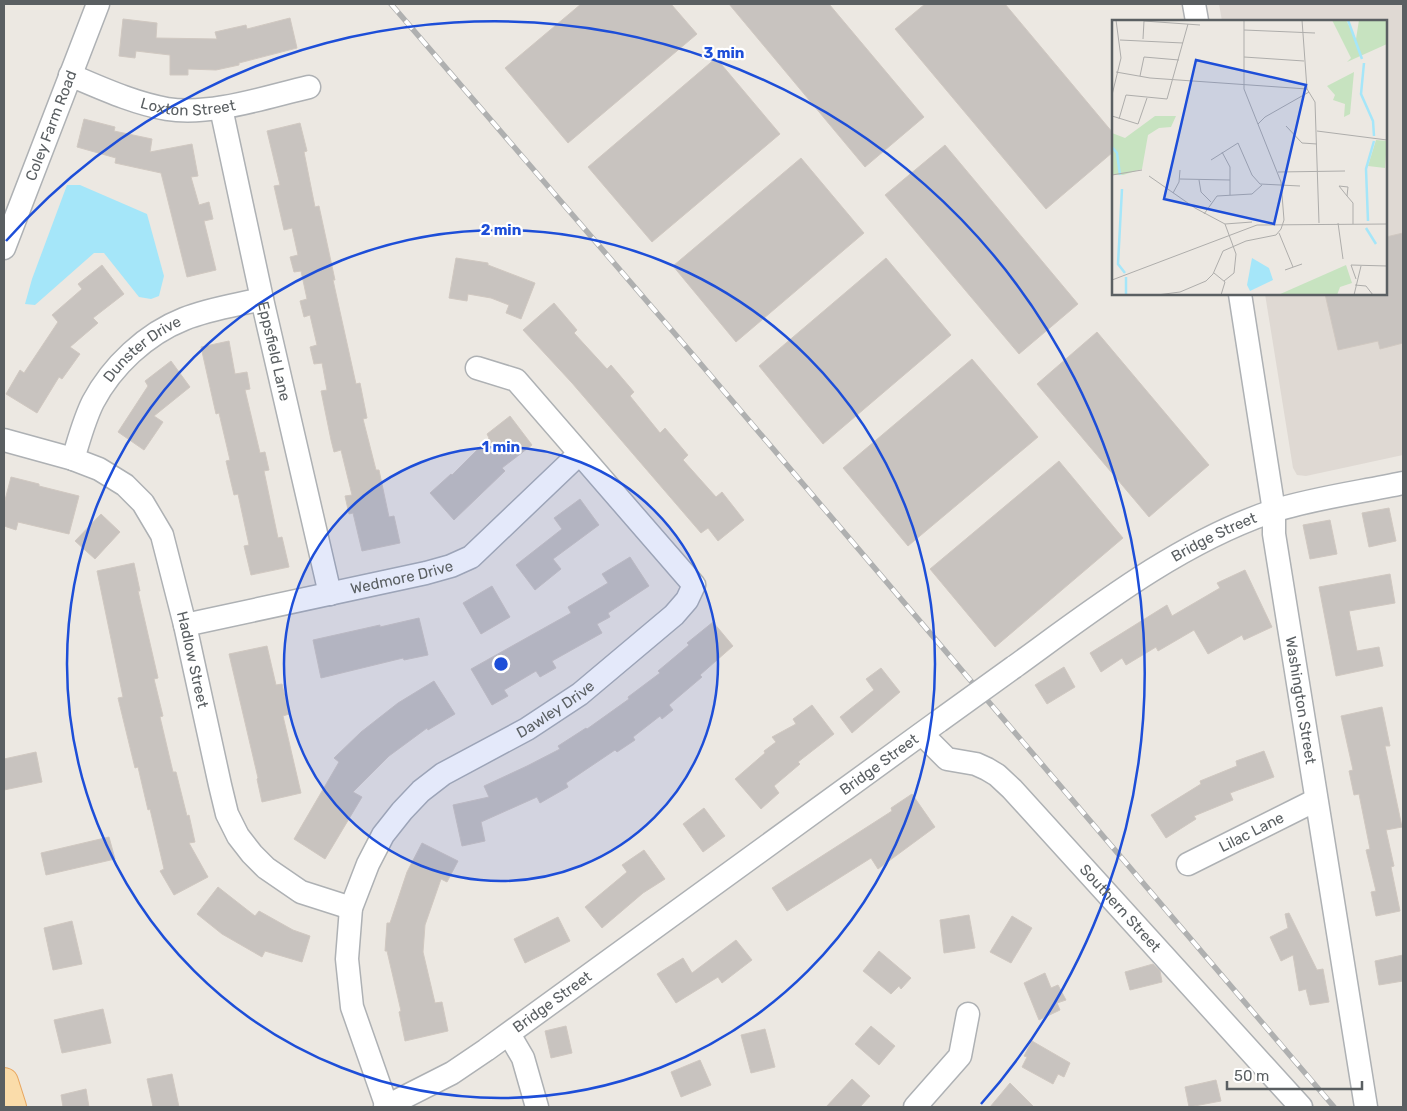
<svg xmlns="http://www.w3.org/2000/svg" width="1407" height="1111" font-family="Rubik,sans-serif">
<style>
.education{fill:#dfd9d3}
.water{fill:#a5e6f9}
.building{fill:#c8c3bf;stroke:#d0c8c1}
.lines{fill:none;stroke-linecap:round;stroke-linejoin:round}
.minor-casing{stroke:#aeb1b4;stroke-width:25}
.major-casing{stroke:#e8a65f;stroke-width:30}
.minor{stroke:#fff;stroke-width:22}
.major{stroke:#fadcaa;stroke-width:28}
.rail-casing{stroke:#afb0b0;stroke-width:5.5}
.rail{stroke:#fff;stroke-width:4;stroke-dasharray:11;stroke-linecap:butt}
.minor-bridge-casing{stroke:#aeb1b4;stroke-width:25;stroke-linecap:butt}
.minor-bridge{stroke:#fff;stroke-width:22}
.ring{fill:none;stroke:#1d4ed8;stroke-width:2.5}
.labels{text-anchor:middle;stroke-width:4.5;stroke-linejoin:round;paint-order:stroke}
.street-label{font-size:15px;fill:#5a5f62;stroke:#fff}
.inset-river{fill:none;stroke:#a5e6f9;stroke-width:2.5}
.inset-road{fill:none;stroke:#aeadab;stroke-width:1}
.view{fill:#1d4ed8;fill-opacity:0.15;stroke:#1d4ed8;stroke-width:2.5}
.inset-edge{fill:none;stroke:#5a5f62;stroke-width:2.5}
.centre{fill:#1d4ed8;stroke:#fff;stroke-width:2.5}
.ring-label{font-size:15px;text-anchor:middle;font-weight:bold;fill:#1d4ed8;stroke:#fff;stroke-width:4.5;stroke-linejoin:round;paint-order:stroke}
</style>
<rect width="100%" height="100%" fill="#ece8e2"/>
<path class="education" d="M1219,4H1403V455L1306,476L1297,475L1293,468L1265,294H1386V21H1222Z"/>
<path class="water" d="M67,185H80L147,214L164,276L159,296L151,299L139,297L104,253H94L35,305L25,304L32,279Z"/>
<path class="building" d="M581,4H671L697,34L568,143L505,68Z
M729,4H829L924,117L865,167Z
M925,4H1005L1113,133V152L1046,209L895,29Z
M290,18L297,48L239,63V65L216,70L188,69V75H170V55L136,51L135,58L119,56L123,19L157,23L156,38L217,39L215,32L246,25L247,29Z
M716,58L780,134L652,242L588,167Z
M84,119L115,127L114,131L152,139L150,152L192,144L198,176L191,177L199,205L209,202L213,219L204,221L216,270L187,277L161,173L115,163L116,158L77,147Z
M300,123L307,151L304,152L315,207L319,206L335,280H333L356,384L360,383L367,418L363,419L376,470H379L389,517L394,516L400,543L362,551L353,513L349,514L345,496L352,495L341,450L334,452L331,440L321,391L327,390L322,363L314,364L310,347L317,345L310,315L304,317L300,301L307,299L301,271L294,272L290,257L298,255L292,228L284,230L274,186L280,185L267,131Z
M945,145L1078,304L1019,354L885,195Z
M801,158L864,233L736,342L673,266Z
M1403,233V343L1380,349L1378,341L1338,350L1325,294H1386V237Z
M456,258L488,263V265L535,283L521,319L506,313L509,305L491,298L468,294L467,301L449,298Z
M886,258L951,335L823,444L759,366Z
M102,265L124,294L93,318L98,323L70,347L80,354L62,379L59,377L37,413L6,394L20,370L24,373L58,322L52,315L82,289L78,284Z
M554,303L577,330L574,333L607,369L611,365L634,392L630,396L660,433L665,428L688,455L683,460L716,497L722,492L744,520L718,541L708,528L701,533L572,383L523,330Z
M1097,332L1209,465L1149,517L1037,384Z
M229,341L235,374L247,372L250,389L245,390L260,453L265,452L269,470L264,471L278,538L282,537L289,567L251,575L244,546L249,545L238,494L234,495L226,461L230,460L219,413L216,414L201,347Z
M972,359L1038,437L908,546L843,468Z
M171,361L190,387L154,416L163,422L144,450L118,432L148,386L145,381Z
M510,416L532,445L502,468L505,471L454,520L430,493L451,474L452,475L489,438L487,434Z
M1059,461L1123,538L995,647L930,569Z
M11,477L39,484V486L79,496L69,534L18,522L16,530L4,526V504Z
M580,499L599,525L553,559L561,569L535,590L516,565L562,529L554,518Z
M1389,508L1396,541L1369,547L1362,513Z
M101,514L120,532L95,559L75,541Z
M1330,520L1337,554L1310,559L1303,525Z
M630,557L649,586L608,613L610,617L597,624L602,633L552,661L556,668L540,677L536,671L504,690L508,696L492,705L471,669L571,613L568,607L608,583L602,574Z
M134,563L140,591H138L158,678L154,679L163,716L160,717L173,772H176L187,816L189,815L195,842L189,843L208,877L174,895L160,871L164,869L150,809L148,810L138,767L135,768L118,698L123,697L97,571Z
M1245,570L1272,627L1244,640L1242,635L1208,654L1194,630L1158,651L1156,647L1126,665L1122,658L1101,672L1090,653L1167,605L1172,616L1220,588L1217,583Z
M1390,574L1395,603L1349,611L1357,651L1379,647L1383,666L1336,676L1319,587Z
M492,586L510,617L481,634L463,603Z
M419,618L428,655L404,660L403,658L321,678L313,640L380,625V627Z
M713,622L733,646L700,675L702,677L669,705L673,710L662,719L660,716L633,737L635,740L617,752L615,750L566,783L568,787L540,803L537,797L481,822L485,841L462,846L453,805L489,797L484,786L527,766L560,749L558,746L586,728L587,729L629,699L628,697L660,673L658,671L689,645L687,643Z
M267,646L276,685L282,684L289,714L283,716L301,793L262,802L257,779L258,778L229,654Z
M1064,667L1075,687L1047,704L1035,685Z
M881,668L900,692L852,733L840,717L874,690L866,679Z
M434,681L455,714L428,730L427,728L389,756L353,792L362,797L325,859L294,839L339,762L334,758L361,732L398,703Z
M812,705L834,734L798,762L800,764L774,786L779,793L761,809L735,779L765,753L764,751L776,742L772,737L796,724L793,719Z
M1382,707L1390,746H1385L1402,827L1386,830L1394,866L1391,867L1400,911L1376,916L1371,892L1376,891L1366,850L1370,849L1359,794L1354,795L1349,771L1353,770L1341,716Z
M1264,751L1274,777L1230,793L1233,800L1194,816L1196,819L1166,838L1151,815L1201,784L1200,781L1237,766L1236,761Z
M36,752L42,782L4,790V759Z
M912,794L935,827L878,869L871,858L787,911L772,888L892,811L891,808Z
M704,808L725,836L703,852L683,824Z
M109,837L115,859L46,875L41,853Z
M422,843L458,861L447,882L441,879L425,925L423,952L435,1003L442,1002L448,1031L405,1041L399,1012L401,1011L387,951H385L387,923H390L407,872Z
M644,850L665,879L643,893L602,928L585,907L627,872L622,865Z
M218,887L255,916L259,911L293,930L310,936L302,962L265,951L262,957L222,934L197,914Z
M1289,913L1317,970L1323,969L1329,1002L1310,1005L1306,989L1299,991L1293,955L1281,961L1270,937L1288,928L1285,914Z
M969,915L975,948L944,953L940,920Z
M1012,916L1032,928L1011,963L990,952Z
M558,917L570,941L525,963L514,939Z
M72,921L82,964L53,970L44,928Z
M736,940L752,960L722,983L718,977L676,1003L657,974L683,958L692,973Z
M879,951L911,978L901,989L899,986L891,994L863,971Z
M1403,955V981L1379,985L1375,961Z
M1153,964L1160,971L1162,982L1130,990L1125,972Z
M1045,973L1051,988L1058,985L1066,1000L1057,1003L1060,1010L1039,1020L1024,983Z
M103,1009L111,1043L62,1053L54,1020Z
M566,1026L572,1053L551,1058L545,1031Z
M871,1026L895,1046L879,1065L855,1044Z
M765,1029L775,1067L751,1073L741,1035Z
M1032,1041L1070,1063L1064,1077L1058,1074L1053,1084L1022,1067L1027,1057L1024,1056Z
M700,1060L711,1085L681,1097L671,1072Z
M172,1074L179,1107H153L147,1079Z
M852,1079L870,1096L860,1107H826Z
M1216,1080L1221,1101L1189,1107L1185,1087Z
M1010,1083L1034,1107H990Z
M86,1089L89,1107H63L61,1095Z"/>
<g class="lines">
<defs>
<g id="minor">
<path d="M1194,4L1197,21"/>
<path id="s1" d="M70,75C101,88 133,103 167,109C211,116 266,97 309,87"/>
<path id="s2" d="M221,108L262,299L330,594"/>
<path id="s3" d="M4,248L98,4"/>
<path id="s4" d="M1240,294L1274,511V534L1366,1107"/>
<path id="s5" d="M4,440L73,459L99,469L125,485L143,503L162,535L185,625L220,785L227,814L238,836L252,854L266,868L301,892L351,908"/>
<path id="s6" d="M73,459C79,440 84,420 93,402C112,366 146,334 184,319C209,309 237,305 262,299"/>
<path id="s7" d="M185,625L426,573L451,566L471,557L579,454"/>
<path id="s8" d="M1014,667C1094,609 1178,543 1273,511C1314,498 1361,492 1403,483"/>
<path id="s9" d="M922,734L947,759L976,764L987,769L997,775L1012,789L1301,1107"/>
<path id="s10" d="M1188,864L1316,800"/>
<path d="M509,1034L523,1058L537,1107"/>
<path id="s11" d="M385,1107L452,1073L486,1050L939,721"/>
<path id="s12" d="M387,1107L352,1007L347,959L351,908L368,864L383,835L402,811L421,791L443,774L527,729L580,694L674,615L687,600L694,585L516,380L477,368"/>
<path d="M915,1107L960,1056L968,1014"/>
</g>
<path id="major" d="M4,1082L12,1107"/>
</defs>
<use href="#minor" class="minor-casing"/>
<use href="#major" class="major-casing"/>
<use href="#minor" class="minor"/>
<use href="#major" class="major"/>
<defs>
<path id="rail" d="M391,4L688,349L1334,1107"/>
</defs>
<use href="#rail" class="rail-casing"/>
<use href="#rail" class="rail"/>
<defs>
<path id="minor-bridge" d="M939,721L1014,667"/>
</defs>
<use href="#minor-bridge" class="minor-bridge-casing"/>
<use href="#minor-bridge" class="minor-bridge"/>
</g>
<circle cx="501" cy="664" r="217" fill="#1d4ed8" fill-opacity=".12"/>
<g class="ring">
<circle cx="501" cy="664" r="217"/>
<circle cx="501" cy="664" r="434"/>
<path d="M6 241A651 651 0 1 1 981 1104"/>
</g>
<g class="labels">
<g class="street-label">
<text dy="5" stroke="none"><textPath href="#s1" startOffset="124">Loxton Street</textPath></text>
<text dy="5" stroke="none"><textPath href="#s3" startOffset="131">Coley Farm Road</textPath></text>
<text dy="5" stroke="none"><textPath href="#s2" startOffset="249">Eppsfield Lane</textPath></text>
<text dy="5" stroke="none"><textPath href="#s6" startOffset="134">Dunster Drive</textPath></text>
<text dy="5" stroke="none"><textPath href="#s8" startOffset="239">Bridge Street</textPath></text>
<text dy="5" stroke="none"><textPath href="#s7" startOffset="222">Wedmore Drive</textPath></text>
<text dy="5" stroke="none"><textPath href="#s5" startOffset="321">Hadlow Street</textPath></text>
<text dy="5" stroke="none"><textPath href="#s4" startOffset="411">Washington Street</textPath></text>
<text dy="5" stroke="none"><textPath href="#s12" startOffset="501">Dawley Drive</textPath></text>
<text dy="5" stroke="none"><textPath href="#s11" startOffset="602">Bridge Street</textPath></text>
<text dy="5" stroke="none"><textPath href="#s10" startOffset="71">Lilac Lane</textPath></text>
<text dy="5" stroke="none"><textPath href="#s9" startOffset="270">Southern Street</textPath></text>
<text dy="5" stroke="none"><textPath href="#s11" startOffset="198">Bridge Street</textPath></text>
</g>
</g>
<g transform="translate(1112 20)">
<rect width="275" height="275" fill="#ece8e2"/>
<path d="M220,0H234L244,19L247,0H275V24L235,42L239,38ZM242,52L238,94L232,97L233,84L221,80L223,75L215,66ZM43,96H64L59,107L47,108L36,115L30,149L11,155L0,154V113L13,118ZM264,120L275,121L273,148L256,146ZM234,245L240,263L228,267L225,275H166Z" fill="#c7e3c0"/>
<path d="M140,238L157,248L161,260L138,271L135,265Z" fill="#a5e6f9"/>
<path class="inset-river" d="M236,0L250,39M252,43L249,74L261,101L262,116M0,127L5,133L8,155M10,169L6,244L13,253M256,201L254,149L262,121M254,208L264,224M14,275V257"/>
<path class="inset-road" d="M190,0L195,69M32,1L88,5M132,10L203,13M31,19L32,1M8,20L71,23M132,37L192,41M4,52L38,58L195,69M28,56L32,37L67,40M195,69L203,82L207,203M0,75L9,38L4,0M0,96L26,104L35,78M7,99L14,75L55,79L76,4M146,104L153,97L197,72M174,106L190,123L205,124M205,111L275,120M110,132L118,147V175M99,140L126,123L140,155L148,164L188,166M166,152L233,151M0,155L30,150M37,156L83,188L113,204L124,234L122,253L112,261M68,159L118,160M87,160L89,172L99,182M61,173L67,162L68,150M235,176L236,167L227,166L235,176L241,183V204M92,194L105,176L140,174L150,165M226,203L231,239M113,204L140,202M167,213L181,247M173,250L190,244M102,253L113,262L109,275M244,259L239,245L275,246M0,260L145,205L275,204M243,265L254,266L261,275M45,275L68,272L94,261L101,254L111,231L134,221L164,215L169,209L172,200L169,162L132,69V0M242,275L249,246"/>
<path class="view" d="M84,40L194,65L162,204L52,179Z"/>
<rect width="275" height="275" class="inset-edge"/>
</g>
<circle cx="501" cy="664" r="8" class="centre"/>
<g class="ring-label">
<text x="724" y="58">3 min</text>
<text x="501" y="235">2 min</text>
<text x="501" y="452">1 min</text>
</g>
<rect width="1407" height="1111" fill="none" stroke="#5a5f62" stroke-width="10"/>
<path d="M1227 1081v8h135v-8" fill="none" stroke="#5a5f62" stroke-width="2.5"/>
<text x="1234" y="1081" font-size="15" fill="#5a5f62" stroke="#ffffff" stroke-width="4" paint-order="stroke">50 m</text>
</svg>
